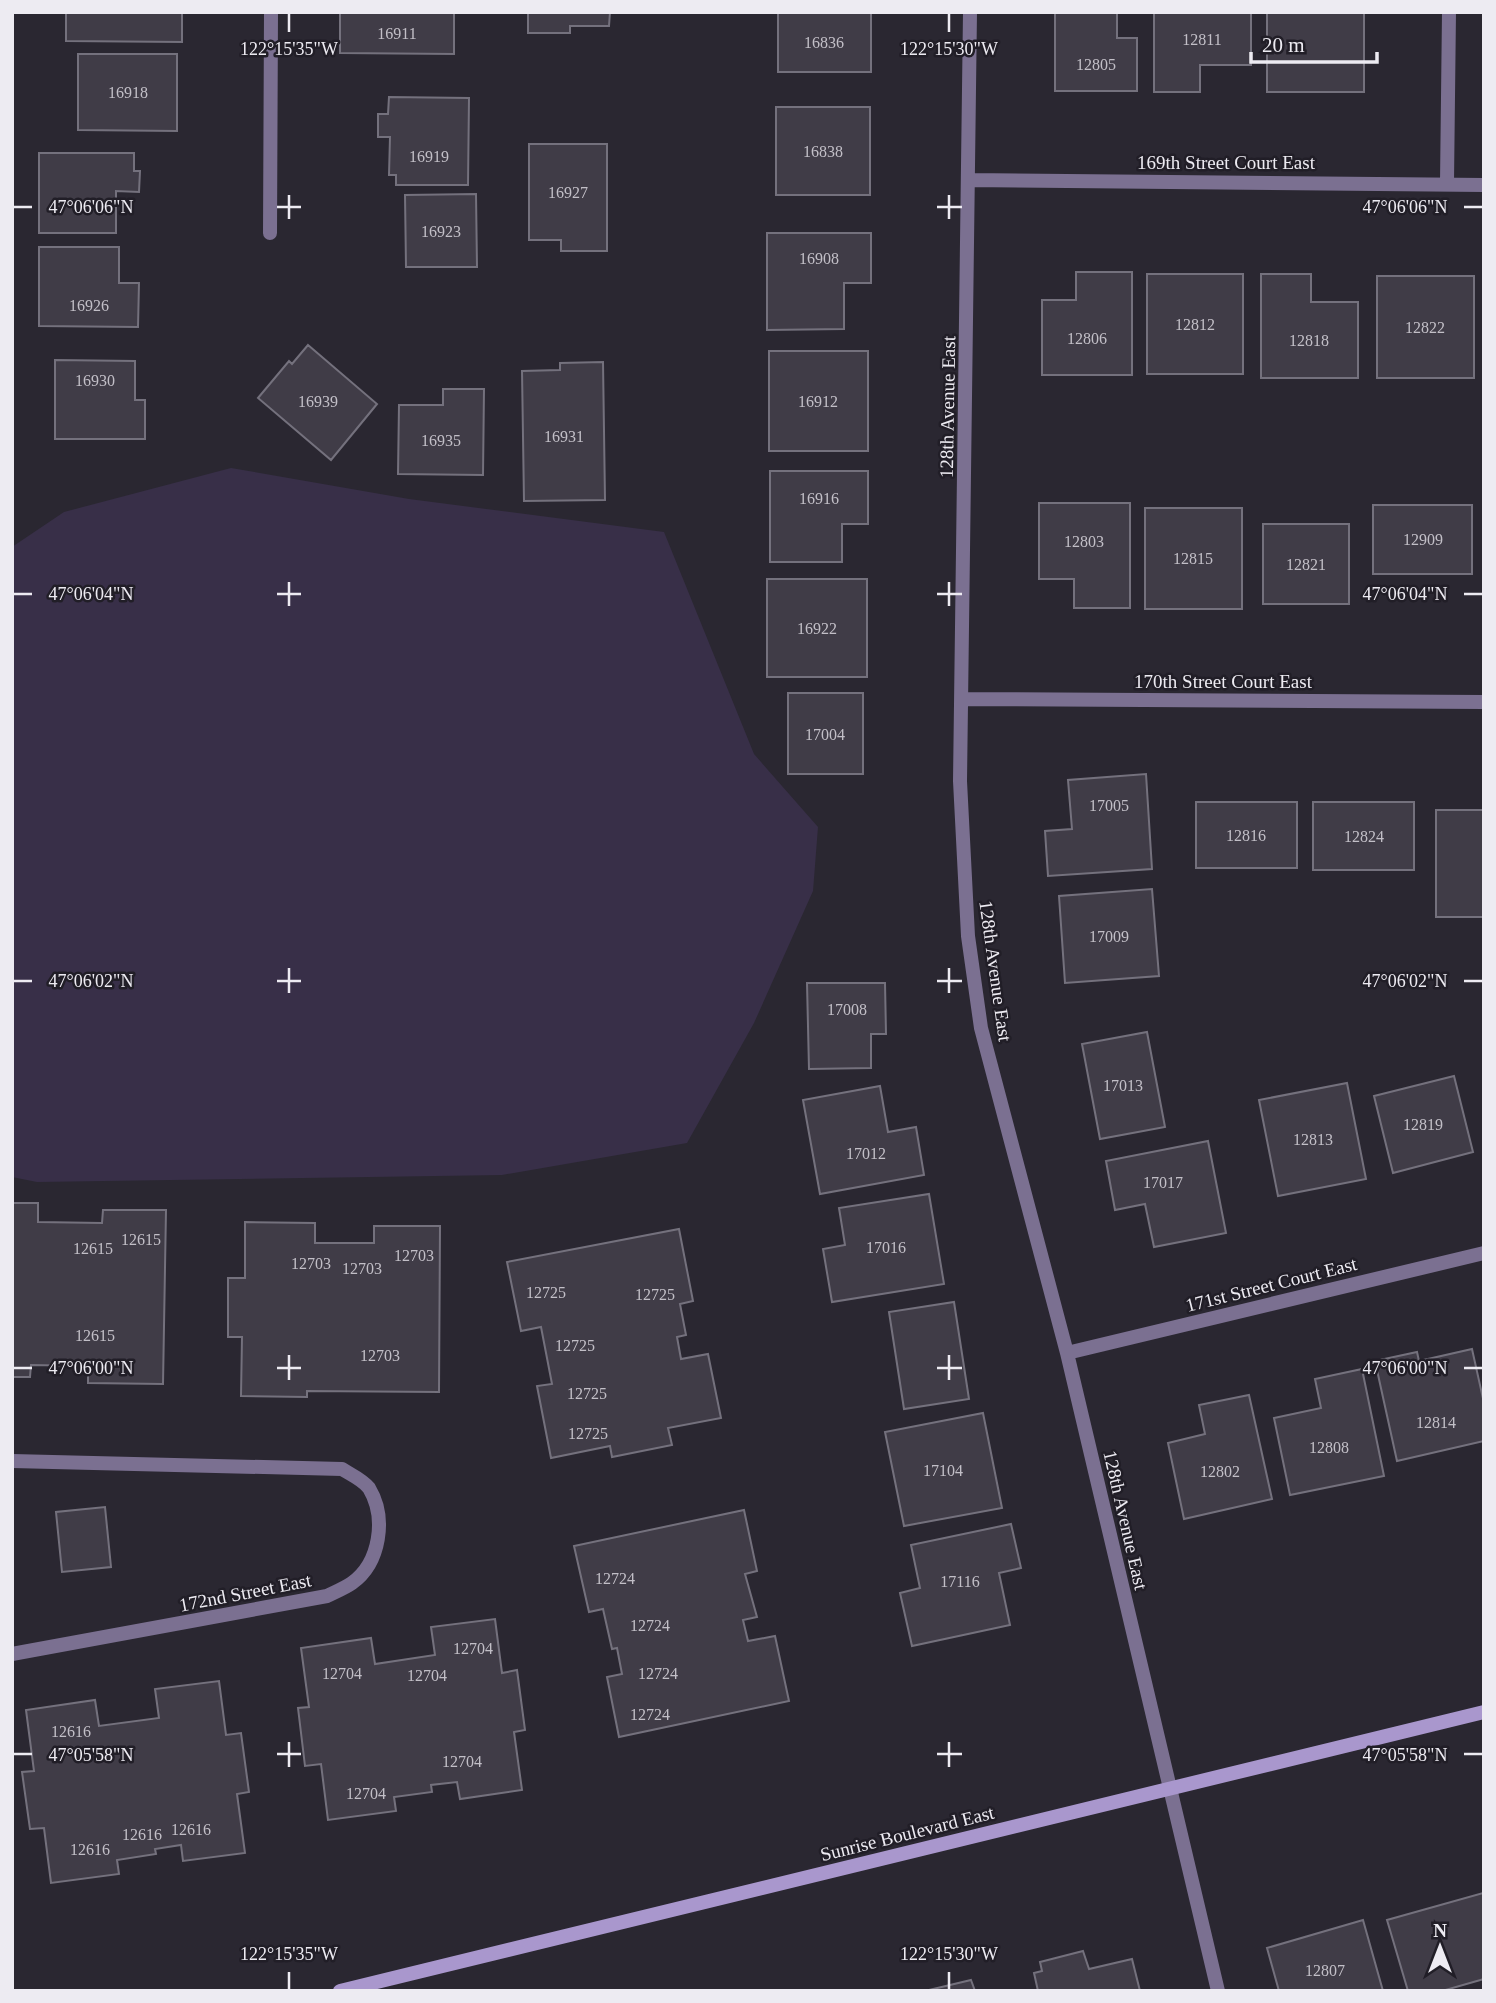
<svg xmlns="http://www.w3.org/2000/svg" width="1496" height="2003" font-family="'Times New Roman',serif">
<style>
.green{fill:#382f48}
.building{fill:#403c47;stroke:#74717d;stroke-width:2}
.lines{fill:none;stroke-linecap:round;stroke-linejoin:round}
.street{stroke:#7b7091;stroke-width:14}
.secondary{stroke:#a997cd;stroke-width:14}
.ticks{fill:none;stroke:#edebf2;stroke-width:2.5}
.labels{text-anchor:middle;stroke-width:5;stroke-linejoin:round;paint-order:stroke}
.number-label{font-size:16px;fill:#c2bfc7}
.street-label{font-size:19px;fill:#edebf2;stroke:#211e27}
.ticks-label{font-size:18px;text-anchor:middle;fill:#edebf2;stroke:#211e27;stroke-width:5;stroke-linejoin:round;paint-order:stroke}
</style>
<rect width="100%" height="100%" fill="#2a2731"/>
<path class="green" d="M231,468L409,499L664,532L754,754L818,827L813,891L754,1023L687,1143L502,1175L37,1182L12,1177V547L64,512Z"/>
<path class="building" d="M66,12H182V42L66,41Z
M340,12H454V54L340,53Z
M528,12H610L609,26H570V33H528Z
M778,12H871V72H778Z
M1055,12H1117V38H1137V91H1055Z
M1154,12H1251V65H1200V92H1154Z
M1267,12H1364V92H1267Z
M78,54H177V131L78,130Z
M389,97L469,98L468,185H396V175H389L390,137H378V114H388Z
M776,107H870V195H776Z
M529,144H607V251H561V240H529Z
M39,153H134V171H140L139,192L116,191V233H39Z
M476,194L477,267H406L405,195Z
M767,233H871V283H844V329L767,330Z
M39,247H119V283H139L138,327L39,326Z
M1076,272H1132V375H1042V300H1076Z
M1147,274H1243V374H1147Z
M1261,274H1311V302H1358V378H1261Z
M1377,276H1474V378H1377Z
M308,345L377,404L331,460L258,398L289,361L292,364Z
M769,351H868V451H769Z
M55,360L135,361V400H145V439H55Z
M603,362L605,500L524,501L522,371L560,370V363Z
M443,389H484L483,475L398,474L399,405H443Z
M770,471H868V524H842V562H770Z
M1039,503H1130V608H1074V579H1039Z
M1373,505H1472V574H1373Z
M1145,508H1242V609H1145Z
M1263,524H1349V604H1263Z
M767,579H867V677H767Z
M788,693H863V774H788Z
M1146,774L1152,869L1048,876L1045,831L1072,829L1068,780Z
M1196,802H1297V868H1196Z
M1313,802H1414V870H1313Z
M1436,810H1484V917H1436Z
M1152,889L1159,976L1065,983L1059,896Z
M807,983H885L886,1034H871V1068L809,1069Z
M1147,1032L1165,1127L1100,1139L1082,1044Z
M1454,1076L1473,1152L1393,1173L1374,1096Z
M1347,1083L1366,1179L1278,1196L1259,1100Z
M880,1086L888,1132L916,1127L924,1175L820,1194L803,1100Z
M1208,1141L1226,1233L1154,1247L1145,1204L1115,1210L1106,1161Z
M929,1194L944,1284L832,1302L823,1249L845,1245L839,1208Z
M12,1203H38V1222L102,1223L103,1210H166L163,1384L88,1383V1366L31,1365L30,1377H12Z
M245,1222L315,1223V1243H374V1226H440L439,1392L307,1391V1397L241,1396L242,1337H228V1278H245Z
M679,1229L693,1301L680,1304L686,1335L677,1337L681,1359L708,1354L721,1418L668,1428L672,1445L612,1457L610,1446L551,1458L537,1386L552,1384L541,1327L521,1331L507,1262Z
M954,1302L969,1399L904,1409L889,1312Z
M1472,1349L1484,1403V1441L1397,1461L1375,1361L1417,1352L1419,1361Z
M1362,1369L1384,1476L1290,1495L1274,1418L1321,1408L1315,1379Z
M1249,1395L1272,1499L1184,1519L1168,1443L1205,1434L1199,1405Z
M983,1413L1002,1508L904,1526L885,1432Z
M105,1507L111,1567L62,1572L56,1512Z
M744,1510L757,1571L745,1574L757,1617L743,1620L748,1641L775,1636L789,1701L619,1737L607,1677L622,1674L617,1648L612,1649L603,1609L589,1612L574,1546Z
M1011,1524L1021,1568L999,1573L1010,1625L912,1646L900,1593L920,1588L911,1545Z
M495,1619L502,1673L517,1670L525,1730L514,1732L522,1790L460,1799L457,1782L431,1785L432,1792L394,1797L396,1811L328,1820L321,1764L305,1766L298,1708L309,1707L301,1648L371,1638L375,1664L435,1655L431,1627Z
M219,1681L226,1735L241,1733L249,1792L237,1794L245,1853L183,1861L181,1845L155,1849L156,1854L117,1860L119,1874L51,1883L44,1828L30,1829L22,1772L34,1771L26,1710L95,1700L99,1726L159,1718L155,1689Z
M1483,1893L1484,1979L1442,1991H1408L1387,1920Z
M1363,1920L1383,1991H1279L1267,1948Z
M1083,1951L1089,1969L1132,1959L1140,1991H1038L1034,1973L1042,1971L1040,1962Z
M971,1980L975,1991L929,1990Z"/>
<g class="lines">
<path class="street" d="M970,12L960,781L968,936L981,1028L1067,1353L1218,1991
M968,180L1484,185
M1447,182L1449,12
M270,233L271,12
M962,699L1484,702
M1067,1353L1484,1253
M12,1461L342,1469C350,1474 363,1480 369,1488C387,1518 380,1563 352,1583C345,1588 335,1592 327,1596L12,1654"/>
<path class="secondary" d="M340,1991L1484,1712"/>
</g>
<path class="ticks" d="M289,14V32M949,14V32M289,195V219M949,195V219M14,207H32M277,207H301M937,207H962M1464,207H1482M289,582V606M949,582V606M14,594H32M277,594H301M937,594H962M1464,594H1482M289,968V993M949,968V993M14,981H32M277,981H301M937,981H962M1464,981H1482M289,1355V1380M949,1355V1380M14,1368H32M277,1368H301M937,1368H962M1464,1368H1482M289,1742V1767M949,1742V1767M14,1754H32M277,1754H301M937,1754H962M1464,1754H1482M289,1972V1989M949,1972V1989"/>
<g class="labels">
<g class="number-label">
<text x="397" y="39">16911</text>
<text x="1202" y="45">12811</text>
<text x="824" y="48">16836</text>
<text x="1096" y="70">12805</text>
<text x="128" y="98">16918</text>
<text x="823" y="157">16838</text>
<text x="429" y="162">16919</text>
<text x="568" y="198">16927</text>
<text x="441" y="237">16923</text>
<text x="819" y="264">16908</text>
<text x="89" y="311">16926</text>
<text x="1195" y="330">12812</text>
<text x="1425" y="333">12822</text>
<text x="1087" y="344">12806</text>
<text x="1309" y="346">12818</text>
<text x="95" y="386">16930</text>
<text x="318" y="407">16939</text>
<text x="818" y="407">16912</text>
<text x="564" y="442">16931</text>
<text x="441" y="446">16935</text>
<text x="819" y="504">16916</text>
<text x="1423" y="545">12909</text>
<text x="1084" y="547">12803</text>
<text x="1193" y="564">12815</text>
<text x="1306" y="570">12821</text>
<text x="817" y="634">16922</text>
<text x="825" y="740">17004</text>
<text x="1109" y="811">17005</text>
<text x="1246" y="841">12816</text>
<text x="1364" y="842">12824</text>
<text x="1109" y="942">17009</text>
<text x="847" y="1015">17008</text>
<text x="1123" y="1091">17013</text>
<text x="1423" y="1130">12819</text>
<text x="1313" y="1145">12813</text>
<text x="866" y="1159">17012</text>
<text x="1163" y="1188">17017</text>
<text x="141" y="1245">12615</text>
<text x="886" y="1253">17016</text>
<text x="93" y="1254">12615</text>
<text x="414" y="1261">12703</text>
<text x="311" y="1269">12703</text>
<text x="362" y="1274">12703</text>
<text x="546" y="1298">12725</text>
<text x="655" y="1300">12725</text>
<text x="95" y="1341">12615</text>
<text x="575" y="1351">12725</text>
<text x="380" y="1361">12703</text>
<text x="587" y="1399">12725</text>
<text x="1436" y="1428">12814</text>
<text x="588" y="1439">12725</text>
<text x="1329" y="1453">12808</text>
<text x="943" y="1476">17104</text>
<text x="1220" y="1477">12802</text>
<text x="615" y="1584">12724</text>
<text x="960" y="1587">17116</text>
<text x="650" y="1631">12724</text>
<text x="473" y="1654">12704</text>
<text x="342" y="1679">12704</text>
<text x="658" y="1679">12724</text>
<text x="427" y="1681">12704</text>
<text x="650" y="1720">12724</text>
<text x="71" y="1737">12616</text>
<text x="462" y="1767">12704</text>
<text x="366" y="1799">12704</text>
<text x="191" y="1835">12616</text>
<text x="142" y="1840">12616</text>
<text x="90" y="1855">12616</text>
<text x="1325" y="1976">12807</text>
</g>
<g class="street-label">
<text x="1226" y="169">169th Street Court East</text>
<text transform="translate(947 407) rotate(-89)" y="7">128th Avenue East</text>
<text x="1223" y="688">170th Street Court East</text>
<text transform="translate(996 971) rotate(82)" y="7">128th Avenue East</text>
<text transform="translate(1271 1284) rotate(-14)" y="7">171st Street Court East</text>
<text transform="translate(1126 1520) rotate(77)" y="7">128th Avenue East</text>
<text transform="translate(245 1592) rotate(-11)" y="7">172nd Street East</text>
<text transform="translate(907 1833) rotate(-14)" y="7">Sunrise Boulevard East</text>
</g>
</g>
<g class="ticks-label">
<text x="289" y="55">122°15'35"W</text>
<text x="949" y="55">122°15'30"W</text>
<text x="91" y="213">47°06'06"N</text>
<text x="1405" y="213">47°06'06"N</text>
<text x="91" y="600">47°06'04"N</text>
<text x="1405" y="600">47°06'04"N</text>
<text x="91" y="987">47°06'02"N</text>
<text x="1405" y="987">47°06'02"N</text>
<text x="91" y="1374">47°06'00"N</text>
<text x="1405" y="1374">47°06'00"N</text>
<text x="91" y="1761">47°05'58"N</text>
<text x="1405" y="1761">47°05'58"N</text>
<text x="289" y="1960">122°15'35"W</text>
<text x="949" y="1960">122°15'30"W</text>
</g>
<rect width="1496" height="2003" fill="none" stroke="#edebf2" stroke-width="28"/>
<g transform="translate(1440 1947)" stroke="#211e27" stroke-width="5" paint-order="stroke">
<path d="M0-5L12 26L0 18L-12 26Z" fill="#edebf2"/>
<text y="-10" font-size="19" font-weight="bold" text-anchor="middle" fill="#edebf2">N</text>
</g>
<path d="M1251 52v10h126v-10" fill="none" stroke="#edebf2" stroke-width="3.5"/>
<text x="1262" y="52" font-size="21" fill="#edebf2" stroke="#211e27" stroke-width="5" paint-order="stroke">20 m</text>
</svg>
